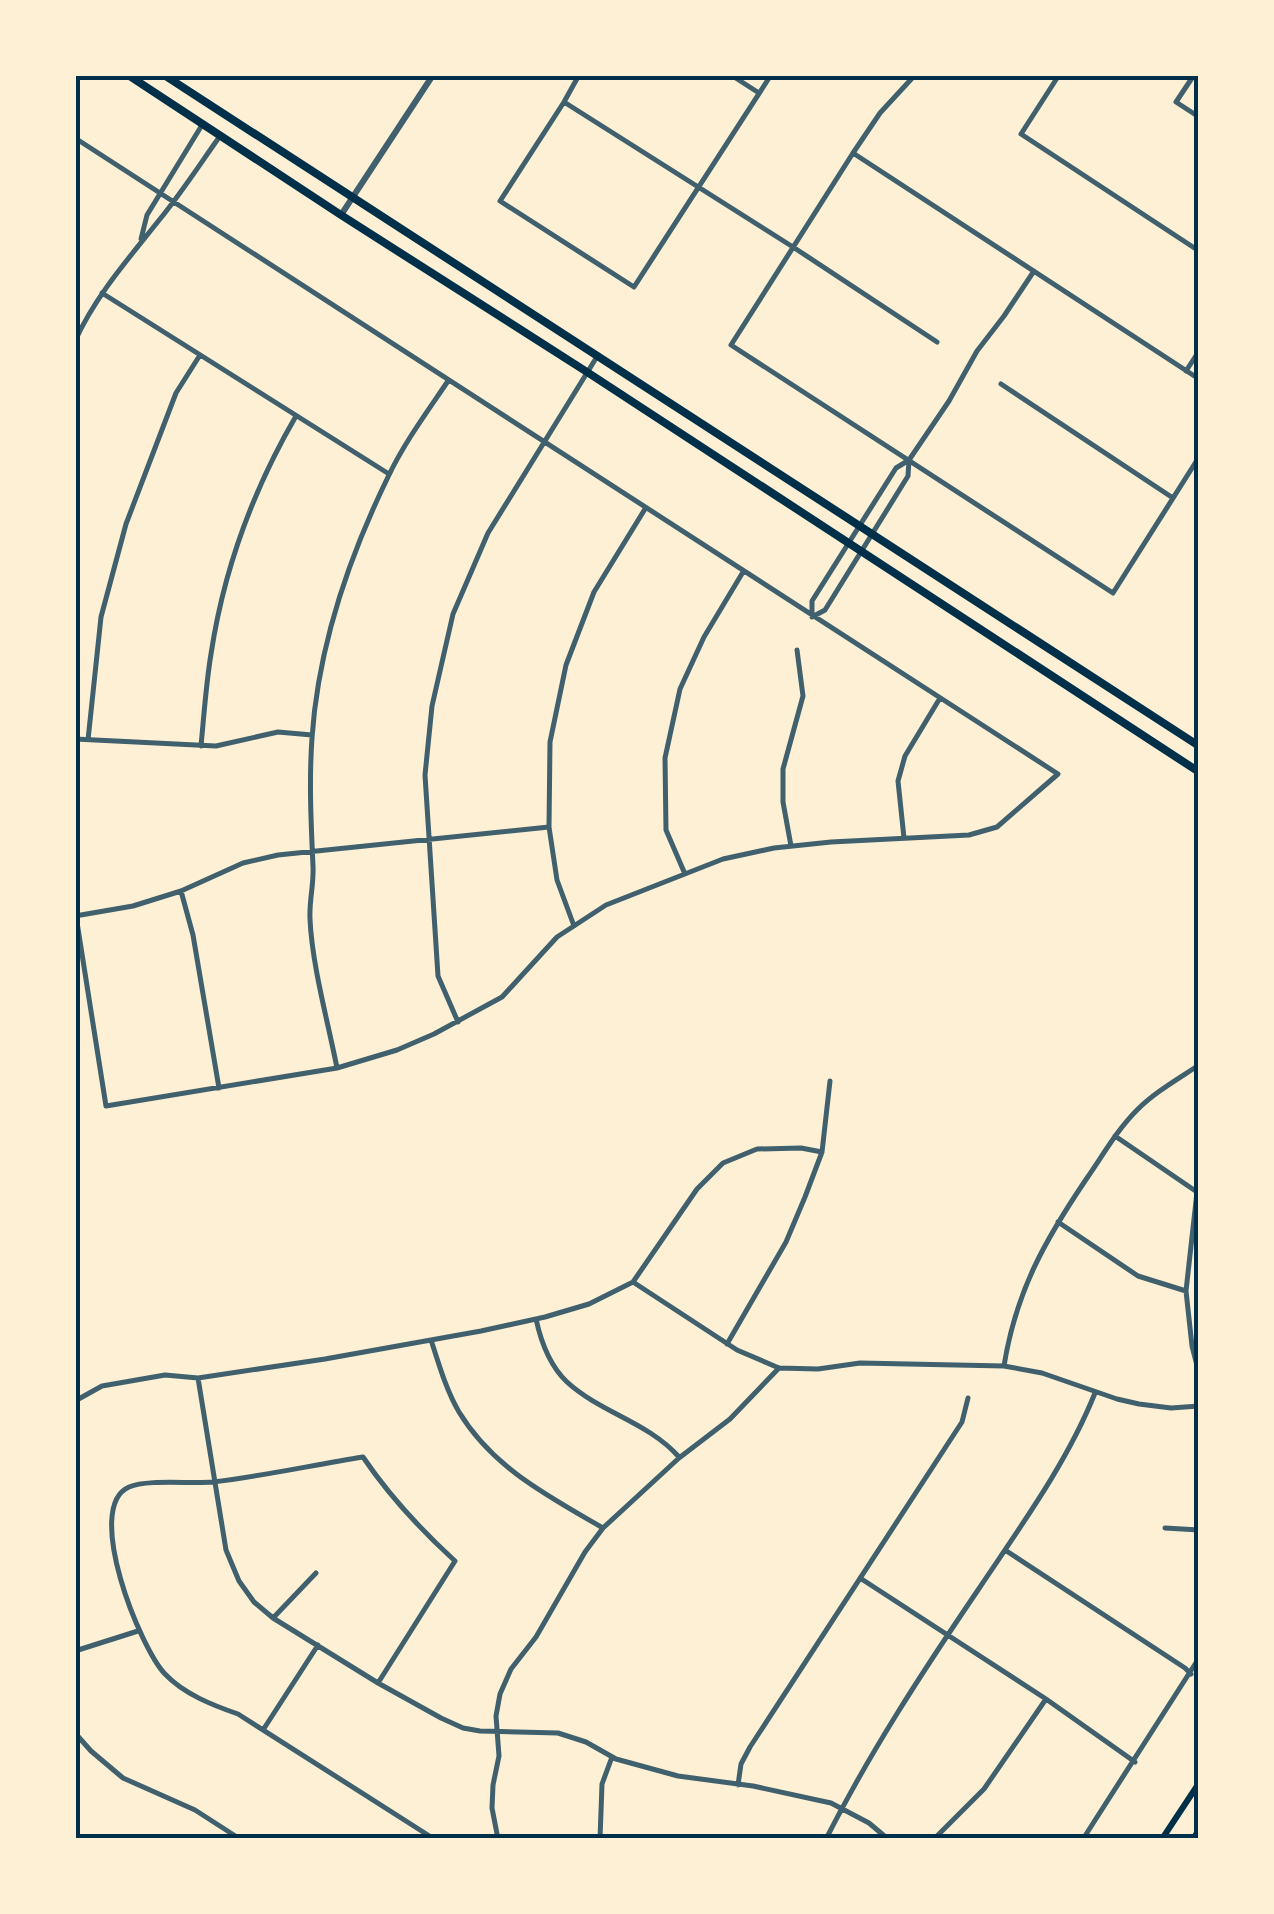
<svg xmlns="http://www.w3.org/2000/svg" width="1274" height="1914" font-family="Mulish,sans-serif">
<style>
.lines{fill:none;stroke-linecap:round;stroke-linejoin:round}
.minor{stroke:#3f606c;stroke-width:5}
.tertiary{stroke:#3f606c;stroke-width:6}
.secondary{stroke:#003049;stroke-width:6}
.primary{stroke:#003049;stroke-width:8}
.neatline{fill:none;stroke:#003049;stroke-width:4}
</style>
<rect width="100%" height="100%" fill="#fdf0d5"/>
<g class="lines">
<path class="minor" d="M579,75L564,102L500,201L634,287L771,75
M731,75L759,93
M915,75L880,113L853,153L731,345L1113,593L1199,457
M1059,75L1021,134L1199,251
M1194,75L1176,102L1199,117
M564,102L793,247L937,342
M75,138L1058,774L997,827L969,835L831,842L774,848L723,859L606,905L557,937L502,997L434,1034L397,1050L337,1068L106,1106L76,916
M853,153L1199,379
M141,239L147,215L202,125
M75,276L76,277
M102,293L389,474
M75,341C96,295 129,258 160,219C182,192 200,164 220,136
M1186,371L1199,351
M1001,384L1173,498
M909,460L908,476L825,610L812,617V601L896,468L909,460L949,401L977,351L1004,316L1034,271
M75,739L216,746L278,732L312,735
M88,740L101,617L126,524L176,393L200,355
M201,746C204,715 206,684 211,654C224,568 253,490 296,416
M904,838L898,781L905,756L940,698
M791,846L783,802V769L803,696L797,650
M685,874L666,830L665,758L680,689L704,637L743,572
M181,891L193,935L219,1088
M75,916L133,906L181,891L243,863L278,855L549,827
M574,926L557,880L549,827L550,742L566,665L594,592L645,509
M458,1022L438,976L425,775L432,706L453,614L488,533L598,355
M337,1068C328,1022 312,965 310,919C309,901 314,884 313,866C311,823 309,780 312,738C318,648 349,557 388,477C404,443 427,412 448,381
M1115,1136L1197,1192L1186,1291L1192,1346L1199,1373
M1058,1222L1138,1276L1186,1291
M633,1282L737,1350L779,1368L818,1369L860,1363L1004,1366L1042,1373L1117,1399L1139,1404L1171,1408L1199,1406
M536,1319C541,1342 549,1365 567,1382C601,1413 648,1422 679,1457
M431,1340C439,1364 446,1390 459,1412C493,1468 548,1496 603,1528
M727,1344L786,1242L805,1197L822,1152L830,1081
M1004,1366C1016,1291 1045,1240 1087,1178C1103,1155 1117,1130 1137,1110C1155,1092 1178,1079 1199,1065
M198,1378L226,1550L239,1581L254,1602L273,1618L378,1683L441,1718L463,1728L480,1731L558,1733L586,1742L616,1759L678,1776L753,1786L831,1803L869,1823L888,1839
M75,1401L102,1386L165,1375L198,1378L325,1359L481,1331L545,1317L589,1304L633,1282L697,1189L723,1163L757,1149L801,1148L822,1152
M1165,1528L1199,1530
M1005,1550L1185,1668L1191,1674
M860,1578L1046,1699L1135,1762
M273,1618L316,1573
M75,1651L138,1631
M378,1683L455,1561C420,1529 390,1497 363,1457C313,1465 263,1476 213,1482C191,1484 147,1479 129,1487C83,1507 140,1648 165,1674C184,1694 212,1705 238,1714L431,1837L440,1839
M263,1730L318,1645
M75,1733L91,1751L123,1778L195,1810L240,1839
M738,1785L741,1764L750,1747L962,1422L968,1398
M498,1839L492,1808L493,1785L499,1756L496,1716L500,1694L511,1669L536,1637L585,1552L603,1528L679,1458L730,1419L779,1368
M600,1839L602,1784L612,1757
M826,1839C870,1752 923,1671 978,1590C1020,1527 1067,1463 1095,1393
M934,1839L984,1789L1046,1699
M1083,1839L1199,1658"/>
<path class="tertiary" d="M341,215L433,75"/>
<path class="secondary" d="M1162,1839L1199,1783
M1193,1839L1199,1830"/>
<path class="primary" d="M128,75L341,215L587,372L1199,772
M164,75L1199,746"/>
</g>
<rect width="1274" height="1914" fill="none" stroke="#fdf0d5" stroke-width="155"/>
<rect x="78" y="78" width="1118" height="1758" class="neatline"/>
</svg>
